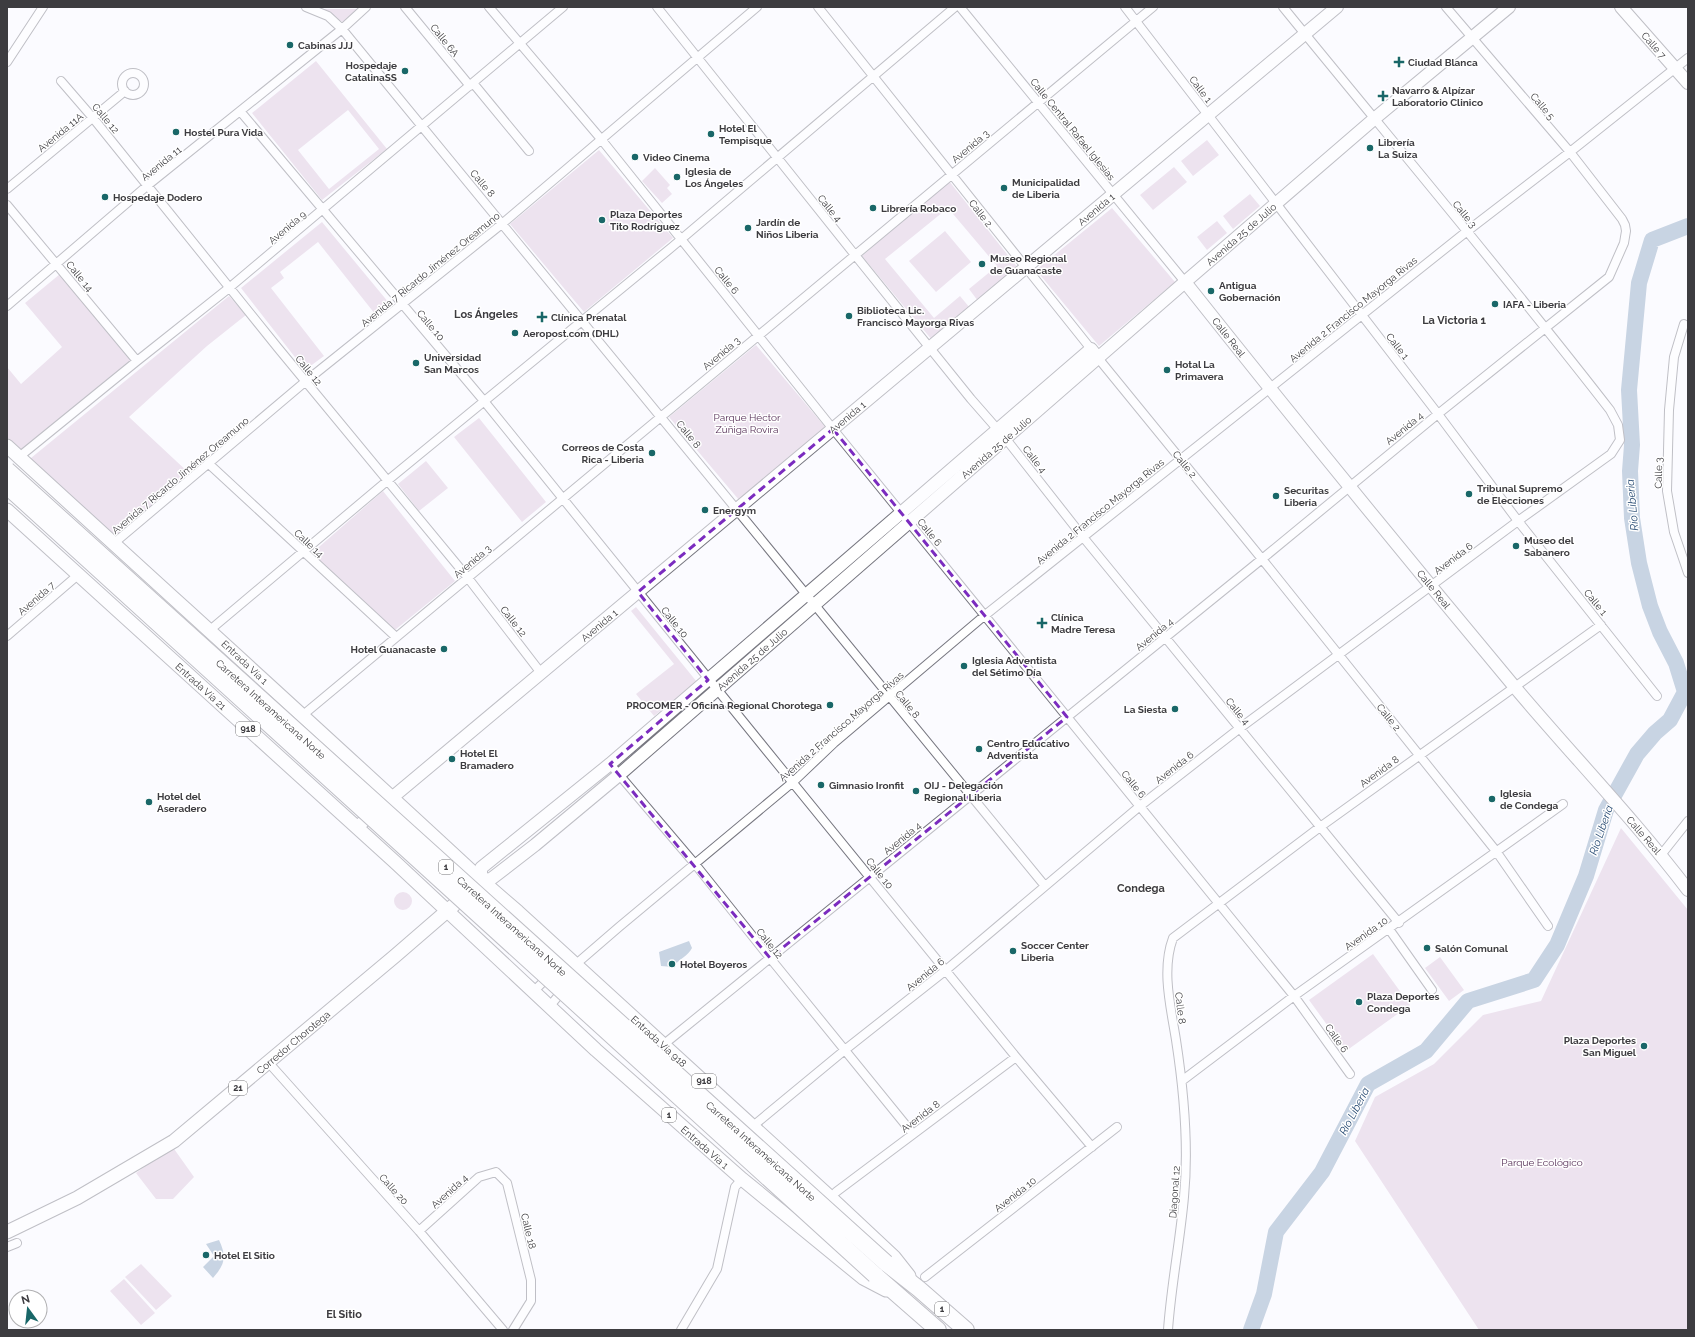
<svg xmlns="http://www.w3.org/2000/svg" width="1695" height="1337" font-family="Raleway,sans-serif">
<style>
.green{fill:#dcc6dc;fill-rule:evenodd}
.water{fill:#8ba4c0}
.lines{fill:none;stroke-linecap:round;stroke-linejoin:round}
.river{stroke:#8ba4c0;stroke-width:16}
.street-casing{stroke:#777780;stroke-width:10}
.secondary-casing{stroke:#777780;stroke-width:14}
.primary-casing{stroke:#777780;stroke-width:15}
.highway-casing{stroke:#777780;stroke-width:18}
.street{stroke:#fff;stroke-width:8}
.secondary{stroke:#fff;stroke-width:12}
.primary{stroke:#fff;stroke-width:13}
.highway{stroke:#fff;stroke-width:16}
.highway-bridge-casing{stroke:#777780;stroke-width:18;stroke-linecap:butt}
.highway-bridge{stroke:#fff;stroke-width:16}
.marked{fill:none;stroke:#7b2cbf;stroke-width:3;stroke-dasharray:8 5;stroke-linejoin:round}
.poi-dot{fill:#196768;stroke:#fff;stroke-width:1.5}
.labels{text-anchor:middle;stroke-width:3;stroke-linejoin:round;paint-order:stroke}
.shield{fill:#fff;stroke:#777679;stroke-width:1}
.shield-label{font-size:9px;font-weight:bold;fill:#3d3c40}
.street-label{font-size:10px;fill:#3d3c40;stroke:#fff}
.poi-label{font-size:10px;font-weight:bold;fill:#3d3c40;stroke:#fff;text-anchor:start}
.park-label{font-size:10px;fill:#573158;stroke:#fff}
.neighbourhood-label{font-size:11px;font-weight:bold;fill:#3d3c40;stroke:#fff}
.water-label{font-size:11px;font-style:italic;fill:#264a72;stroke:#fff}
</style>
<rect width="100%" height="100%" fill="#fbfbff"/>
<path class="green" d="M319,9H357L343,22Z
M316,61L387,149L322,200L252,113ZM348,110L379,149L329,189L298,150Z
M1207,140L1219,155L1193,176L1181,161Z
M599,150L673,238L584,312L510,224Z
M1174,167L1187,182L1153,210L1140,195Z
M655,168L670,185L667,188L672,194L662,203L642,181Z
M949,181L1018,268L978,301L969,289L997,266L948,208L885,259L934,318L960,296L970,308L932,340L862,256Z
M1250,194L1260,206L1233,229L1223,216Z
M1112,208L1175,282L1099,346L1036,270Z
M1217,221L1227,233L1207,250L1197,237Z
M322,222L389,303L375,314L318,242L280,272L284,278L271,288L324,356L305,370L241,288Z
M945,231L971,262L936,292L909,261Z
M60,274L131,360L20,451L7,439V367L21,384L62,347L25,303Z
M229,296L246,315L207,346L129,417L190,474L108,543L20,467Z
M756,345L826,428L739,500L669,417Z
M479,418L546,502L522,522L454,437Z
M426,461L448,488L419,511L398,484Z
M383,491L455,581L395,630L312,553Z
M636,607L697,682L654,716L636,694L674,664L631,611Z
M1621,828L1688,910V1330H1479L1355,1141L1375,1097L1434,1064L1483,1015L1541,1001Z
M394 901a9 9 0 1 1 18 0a9 9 0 1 1-18 0Z
M1373,954L1410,1005L1346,1051L1309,1000Z
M1440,957L1464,990L1449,1001L1425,968Z
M172,1146L194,1177L173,1199H156L136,1173Z
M141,1264L172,1296L156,1310L125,1277Z
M124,1279L155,1313L141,1325L110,1291Z"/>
<path class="water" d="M689,941L692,948C688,956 679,959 673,967L661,966L659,952Z
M219,1240C227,1257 225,1264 213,1278L203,1267L214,1256L206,1244Z"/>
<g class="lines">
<path class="river" d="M1251,1330L1264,1294L1276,1232L1322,1172L1368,1084L1426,1051L1468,1001L1534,980L1557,945L1586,876L1606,810L1637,754L1655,733L1670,720L1685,692L1676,663L1660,632L1650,606L1639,563L1632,518L1630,471L1632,445L1629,390L1639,283L1652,240L1688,226"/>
<defs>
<path id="street" d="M306,7L328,16L342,29C578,313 810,601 1045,886
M405,7L470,86
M489,7L601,139L833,429L1294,996L1350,1074
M657,7L855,255L971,399L1006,439L1083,537L1399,923
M818,7L1091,349
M960,7L1185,282
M1125,7L1438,414L1518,521L1657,696
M7,62L43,7
M122 84a11 11 0 1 1 22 0a11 11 0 1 1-22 0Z
M61,81L93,118L278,348L468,578L541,673
M473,83L529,151
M240,111L484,401L767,751L1016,1057L1092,1147
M7,189L125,91
M7,205L137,361
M7,306L148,185L342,29L366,7
M1684,324L1674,357L1669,410L1667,491L1674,532L1688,573
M1098,358L1262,559L1496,851L1548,926
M19,457L137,361L229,288L563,7
M209,464L396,637
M113,544L306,381L503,223L757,7
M210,630L387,481L672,247L955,7
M7,636L78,575
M303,715L1153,7
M610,764L695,864L770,958L913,1134
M1661,855L1688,821
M1389,929L1432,990
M575,965L619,927L793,782L834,743L984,616L1466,232L1570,152L1688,58
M533,992L549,976
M549,1007L564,989
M663,1045L1262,559L1438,414L1609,277L1624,243L1626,231L1625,225L1622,219L1570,152L1446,7
M268,1062L419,1231L503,1330
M1183,1080L1294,996L1563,804
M753,1126L846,1049L946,970L1140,806L1240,728L1518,521L1611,454L1620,440L1618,425L1610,410C1504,273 1392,141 1283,7
M836,1192L1016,1057
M419,1231L479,1177L496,1172L507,1183L531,1280V1301L513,1330
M7,1247L17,1243
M925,1277L1117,1127
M681,1330L717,1269L735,1187L742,1179
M1168,1330C1171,1286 1180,1242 1184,1197C1189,1145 1184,1092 1176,1040C1171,1008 1161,970 1173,938L1320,827L1601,625"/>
<path id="secondary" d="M1621,7L1688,83
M1185,282C1293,418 1402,552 1513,685C1571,754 1634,819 1688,890
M1098,358L1091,349L610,764L481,868V880L491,879L535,845L619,775L1185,282L1374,119L1509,7
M357,827L1337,7"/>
<path id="primary" d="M7,446C165,591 324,734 481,880L518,912L830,1197L894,1257L909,1276
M7,510L395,862L596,1050L742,1179L863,1278L886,1290
M7,1232L77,1198L174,1141L395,956L454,905"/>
<path id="highway" d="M886,1263L919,1289L966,1330
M875,1275L938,1330"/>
</defs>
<use href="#street" class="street-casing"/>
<use href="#secondary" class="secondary-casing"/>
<use href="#primary" class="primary-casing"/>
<use href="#highway" class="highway-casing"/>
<use href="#street" class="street"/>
<use href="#secondary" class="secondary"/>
<use href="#primary" class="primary"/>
<use href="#highway" class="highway"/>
<defs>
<path id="highway-bridge" d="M7,470L886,1263
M7,486L875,1275"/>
</defs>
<use href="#highway-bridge" class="highway-bridge-casing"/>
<use href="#highway-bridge" class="highway-bridge"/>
</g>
<path d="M0 0H1695V1337H0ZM833,429L1067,717L770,958L610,764L708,680L638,592Z" fill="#fbfbff" fill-opacity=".55" fill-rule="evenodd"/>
<path class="marked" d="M833,429L1067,717L770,958L610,764L708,680L638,592Z"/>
<g class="poi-dot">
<circle cx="290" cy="45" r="4"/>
<path d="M1397 56h4v4h4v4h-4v4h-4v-4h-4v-4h4z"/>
<circle cx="405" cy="71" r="4"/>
<path d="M1381 90h4v4h4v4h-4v4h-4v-4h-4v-4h4z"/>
<circle cx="176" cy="132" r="4"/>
<circle cx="711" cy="134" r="4"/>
<circle cx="1370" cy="148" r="4"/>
<circle cx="635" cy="157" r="4"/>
<circle cx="677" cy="177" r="4"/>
<circle cx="1004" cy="188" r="4"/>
<circle cx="105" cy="197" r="4"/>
<circle cx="873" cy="208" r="4"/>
<circle cx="602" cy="220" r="4"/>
<circle cx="748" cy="228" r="4"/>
<circle cx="982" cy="264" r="4"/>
<circle cx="1211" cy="291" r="4"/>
<circle cx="1495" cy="304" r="4"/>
<circle cx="849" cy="316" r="4"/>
<path d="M540 311h4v4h4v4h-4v4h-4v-4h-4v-4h4z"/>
<circle cx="515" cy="333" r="4"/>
<circle cx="416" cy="363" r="4"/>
<circle cx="1167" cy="370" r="4"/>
<circle cx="652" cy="453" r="4"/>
<circle cx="1469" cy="494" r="4"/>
<circle cx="1276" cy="496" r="4"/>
<circle cx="705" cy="510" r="4"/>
<circle cx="1516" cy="546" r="4"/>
<path d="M1040 617h4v4h4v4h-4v4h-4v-4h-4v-4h4z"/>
<circle cx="444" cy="649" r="4"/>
<circle cx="964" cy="666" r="4"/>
<circle cx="830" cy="705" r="4"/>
<circle cx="1175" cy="709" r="4"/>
<circle cx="979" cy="749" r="4"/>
<circle cx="452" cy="759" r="4"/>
<circle cx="821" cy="785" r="4"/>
<circle cx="916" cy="791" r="4"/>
<circle cx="1492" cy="799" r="4"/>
<circle cx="149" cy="802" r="4"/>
<circle cx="1427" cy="948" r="4"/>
<circle cx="1013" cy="951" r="4"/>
<circle cx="672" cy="964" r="4"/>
<circle cx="1359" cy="1002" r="4"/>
<circle cx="1644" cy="1046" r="4"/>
<circle cx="206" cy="1255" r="4"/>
</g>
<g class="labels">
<g class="shield">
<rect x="236" y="722" width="24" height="14" rx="3"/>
<rect x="439" y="860" width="14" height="14" rx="3"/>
<rect x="692" y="1074" width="24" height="14" rx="3"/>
<rect x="229" y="1081" width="18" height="14" rx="3"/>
<rect x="662" y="1108" width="14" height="14" rx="3"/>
<rect x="935" y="1302" width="14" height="14" rx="3"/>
</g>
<g class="shield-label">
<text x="248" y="732">918</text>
<text x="446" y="870">1</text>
<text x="704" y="1084">918</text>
<text x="238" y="1091">21</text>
<text x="669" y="1118">1</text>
<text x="942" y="1312">1</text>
</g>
<g class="street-label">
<text transform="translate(445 40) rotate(51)" y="4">Calle 6A</text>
<text transform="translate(1654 45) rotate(49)" y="4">Calle 7</text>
<text transform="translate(1201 89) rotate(53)" y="4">Calle 1</text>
<text transform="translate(1543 106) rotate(50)" y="4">Calle 5</text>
<text transform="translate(106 118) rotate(50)" y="4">Calle 12</text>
<text transform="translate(1073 129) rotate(51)" y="4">Calle Central Rafael Iglesias</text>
<text transform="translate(60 132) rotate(-39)" y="4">Avenida 11A</text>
<text transform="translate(970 146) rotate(-40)" y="4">Avenida 3</text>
<text transform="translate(161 163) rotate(-39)" y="4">Avenida 11</text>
<text transform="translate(483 183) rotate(50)" y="4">Calle 8</text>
<text transform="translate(830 208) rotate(51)" y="4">Calle 4</text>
<text transform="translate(1096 209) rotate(-40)" y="4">Avenida 1</text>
<text transform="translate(981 213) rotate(52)" y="4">Calle 2</text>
<text transform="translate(1465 214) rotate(51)" y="4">Calle 3</text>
<text transform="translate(287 227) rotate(-40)" y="4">Avenida 9</text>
<text transform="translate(1241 234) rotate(-41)" y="4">Avenida 25 de Julio</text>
<text transform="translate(430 269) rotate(-39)" y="4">Avenida 7 Ricardo Jiménez Oreamuno</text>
<text transform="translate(80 276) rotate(51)" y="4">Calle 14</text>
<text transform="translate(727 280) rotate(51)" y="4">Calle 6</text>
<text transform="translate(1353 309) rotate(-39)" y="4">Avenida 2 Francisco Mayorga Rivas</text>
<text transform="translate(431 325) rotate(50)" y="4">Calle 10</text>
<text transform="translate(1229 337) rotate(52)" y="4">Calle Real</text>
<text transform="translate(1398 346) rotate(52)" y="4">Calle 1</text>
<text transform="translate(721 353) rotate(-40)" y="4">Avenida 3</text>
<text transform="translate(309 370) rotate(51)" y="4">Calle 12</text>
<text transform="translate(847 417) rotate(-40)" y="4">Avenida 1</text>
<text transform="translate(1404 428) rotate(-39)" y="4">Avenida 4</text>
<text transform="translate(689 434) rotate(51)" y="4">Calle 8</text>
<text transform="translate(996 447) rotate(-41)" y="4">Avenida 25 de Julio</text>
<text transform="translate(1035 459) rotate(52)" y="4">Calle 4</text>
<text transform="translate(1185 464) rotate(51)" y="4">Calle 2</text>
<text transform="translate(1658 473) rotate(-89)" y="4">Calle 3</text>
<text transform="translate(180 475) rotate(-40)" y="4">Avenida 7 Ricardo Jiménez Oreamuno</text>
<text transform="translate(1100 511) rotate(-39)" y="4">Avenida 2 Francisco Mayorga Rivas</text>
<text transform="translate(930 532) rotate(51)" y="4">Calle 6</text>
<text transform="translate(309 543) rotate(43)" y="4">Calle 14</text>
<text transform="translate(1453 558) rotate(-37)" y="4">Avenida 6</text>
<text transform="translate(472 561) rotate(-40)" y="4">Avenida 3</text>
<text transform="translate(1434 589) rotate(51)" y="4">Calle Real</text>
<text transform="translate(36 598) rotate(-41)" y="4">Avenida 7</text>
<text transform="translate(1596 602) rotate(51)" y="4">Calle 1</text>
<text transform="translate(514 621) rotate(52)" y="4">Calle 12</text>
<text transform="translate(675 622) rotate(51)" y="4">Calle 10</text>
<text transform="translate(599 625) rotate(-40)" y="4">Avenida 1</text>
<text transform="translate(1154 634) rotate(-39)" y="4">Avenida 4</text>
<text transform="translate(752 659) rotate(-41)" y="4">Avenida 25 de Julio</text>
<text transform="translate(245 662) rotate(43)" y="4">Entrada Vía 1</text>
<text transform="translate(201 686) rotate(42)" y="4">Entrada Vía 21</text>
<text transform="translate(908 704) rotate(51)" y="4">Calle 8</text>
<text transform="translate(271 709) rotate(42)" y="4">Carretera Interamericana Norte</text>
<text transform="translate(1238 711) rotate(51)" y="4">Calle 4</text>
<text transform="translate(1389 717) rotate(51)" y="4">Calle 2</text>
<text transform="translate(841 726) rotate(-41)" y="4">Avenida 2 Francisco Mayorga Rivas</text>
<text transform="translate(1174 767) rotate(-38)" y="4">Avenida 6</text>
<text transform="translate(1379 771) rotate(-36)" y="4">Avenida 8</text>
<text transform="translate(1134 784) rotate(51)" y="4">Calle 6</text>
<text transform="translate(1644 835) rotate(49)" y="4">Calle Real</text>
<text transform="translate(902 838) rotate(-39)" y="4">Avenida 4</text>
<text transform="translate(880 873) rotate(51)" y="4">Calle 10</text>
<text transform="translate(512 926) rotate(42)" y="4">Carretera Interamericana Norte</text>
<text transform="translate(1366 933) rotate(-35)" y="4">Avenida 10</text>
<text transform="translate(770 943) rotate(51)" y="4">Calle 12</text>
<text transform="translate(925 974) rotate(-39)" y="4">Avenida 6</text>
<text transform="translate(1181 1008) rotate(83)" y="4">Calle 8</text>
<text transform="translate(1337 1038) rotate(55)" y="4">Calle 6</text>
<text transform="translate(659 1041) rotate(42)" y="4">Entrada Vía 918</text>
<text transform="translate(293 1042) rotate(-40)" y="4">Corredor Chorotega</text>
<text transform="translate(920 1116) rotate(-37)" y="4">Avenida 8</text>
<text transform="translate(705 1147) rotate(41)" y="4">Entrada Vía 1</text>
<text transform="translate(761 1151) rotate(42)" y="4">Carretera Interamericana Norte</text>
<text transform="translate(394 1189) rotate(48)" y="4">Calle 20</text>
<text transform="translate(449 1191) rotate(-42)" y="4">Avenida 4</text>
<text transform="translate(1174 1192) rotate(-86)" y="4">Diagonal 12</text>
<text transform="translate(1015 1194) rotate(-38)" y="4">Avenida 10</text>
<text transform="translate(529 1231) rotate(76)" y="4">Calle 18</text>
</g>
<g class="poi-label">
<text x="298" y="49">Cabinas JJJ</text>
<text x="1408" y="66">Ciudad Blanca</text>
<text x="397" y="69" text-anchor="end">Hospedaje<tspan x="397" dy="12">CatalinaSS</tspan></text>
<text x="1392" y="94">Navarro &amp; Alpízar<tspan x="1392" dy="12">Laboratorio Clinico</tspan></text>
<text x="719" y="132">Hotel El<tspan x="719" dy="12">Tempisque</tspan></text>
<text x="184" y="136">Hostel Pura Vida</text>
<text x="1378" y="146">Librería<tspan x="1378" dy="12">La Suiza</tspan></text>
<text x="643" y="161">Video Cinema</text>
<text x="685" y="175">Iglesia de<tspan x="685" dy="12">Los Ángeles</tspan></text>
<text x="1012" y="186">Municipalidad<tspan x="1012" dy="12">de Liberia</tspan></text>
<text x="113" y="201">Hospedaje Dodero</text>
<text x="881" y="212">Librería Robaco</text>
<text x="610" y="218">Plaza Deportes<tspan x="610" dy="12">Tito Rodríguez</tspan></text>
<text x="756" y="226">Jardín de<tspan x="756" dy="12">Niños Liberia</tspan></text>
<text x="990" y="262">Museo Regional<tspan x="990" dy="12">de Guanacaste</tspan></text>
<text x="1219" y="289">Antigua<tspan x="1219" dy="12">Gobernación</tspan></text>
<text x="1503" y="308">IAFA - Liberia</text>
<text x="857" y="314">Biblioteca Lic.<tspan x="857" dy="12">Francisco Mayorga Rivas</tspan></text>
<text x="551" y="321">Clínica Prenatal</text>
<text x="523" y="337">Aeropost.com (DHL)</text>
<text x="424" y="361">Universidad<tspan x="424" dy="12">San Marcos</tspan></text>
<text x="1175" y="368">Hotal La<tspan x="1175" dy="12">Primavera</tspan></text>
<text x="644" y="451" text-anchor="end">Correos de Costa<tspan x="644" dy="12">Rica - Liberia</tspan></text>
<text x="1477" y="492">Tribunal Supremo<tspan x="1477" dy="12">de Elecciones</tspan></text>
<text x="1284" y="494">Securitas<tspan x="1284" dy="12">Liberia</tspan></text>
<text x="713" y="514">Energym</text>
<text x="1524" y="544">Museo del<tspan x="1524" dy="12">Sabanero</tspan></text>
<text x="1051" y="621">Clínica<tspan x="1051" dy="12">Madre Teresa</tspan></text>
<text x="436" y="653" text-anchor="end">Hotel Guanacaste</text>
<text x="972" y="664">Iglesia Adventista<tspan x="972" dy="12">del Sétimo Día</tspan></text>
<text x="822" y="709" text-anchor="end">PROCOMER - Oficina Regional Chorotega</text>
<text x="1167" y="713" text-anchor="end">La Siesta</text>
<text x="987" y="747">Centro Educativo<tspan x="987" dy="12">Adventista</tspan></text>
<text x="460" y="757">Hotel El<tspan x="460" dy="12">Bramadero</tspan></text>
<text x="829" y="789">Gimnasio Ironfit</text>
<text x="924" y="789">OIJ - Delegación<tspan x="924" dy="12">Regional Liberia</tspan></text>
<text x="1500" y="797">Iglesia<tspan x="1500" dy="12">de Condega</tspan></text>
<text x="157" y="800">Hotel del<tspan x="157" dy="12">Aseradero</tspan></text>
<text x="1021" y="949">Soccer Center<tspan x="1021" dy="12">Liberia</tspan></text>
<text x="1435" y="952">Salón Comunal</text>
<text x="680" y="968">Hotel Boyeros</text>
<text x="1367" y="1000">Plaza Deportes<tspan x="1367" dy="12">Condega</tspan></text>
<text x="1636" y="1044" text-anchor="end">Plaza Deportes<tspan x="1636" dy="12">San Miguel</tspan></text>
<text x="214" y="1259">Hotel El Sitio</text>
</g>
<g class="park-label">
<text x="747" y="421">Parque Héctor<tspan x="747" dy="12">Zúñiga Rovira</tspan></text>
<text x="1542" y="1166">Parque Ecológico</text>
</g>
<g class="neighbourhood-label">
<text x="486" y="318">Los Ángeles</text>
<text x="1454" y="324">La Victoria 1</text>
<text x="1141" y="892">Condega</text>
<text x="344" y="1318">El Sitio</text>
</g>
<g class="water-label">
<text transform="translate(1632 505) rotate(-95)" y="4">Río Liberia</text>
<text transform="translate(1601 830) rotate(-71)" y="4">Río Liberia</text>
<text transform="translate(1354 1111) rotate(-62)" y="4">Río Liberia</text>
</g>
</g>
<rect width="1695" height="1337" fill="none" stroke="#3d3c40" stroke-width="16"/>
<g transform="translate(28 1309) rotate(345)"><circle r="19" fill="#ffffff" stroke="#b1b1b3"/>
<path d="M0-3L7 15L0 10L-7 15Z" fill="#196768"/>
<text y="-6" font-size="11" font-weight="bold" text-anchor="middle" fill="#3d3c40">N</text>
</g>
</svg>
